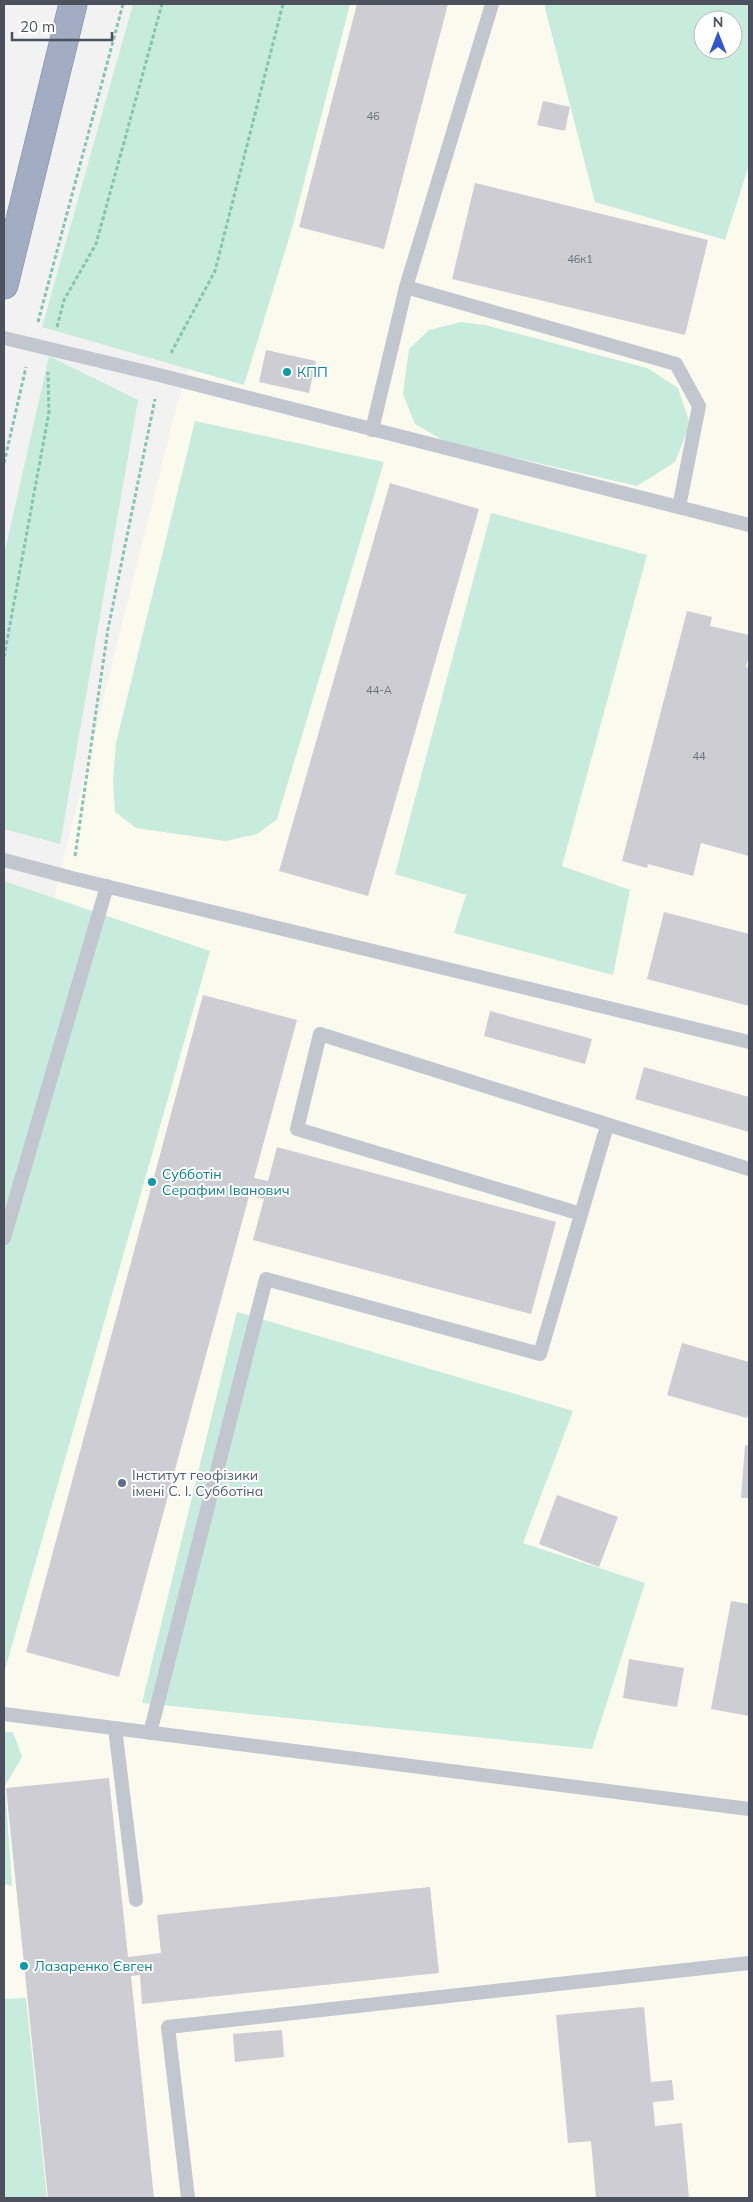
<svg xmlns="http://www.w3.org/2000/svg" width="753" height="2202" font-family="Mulish,sans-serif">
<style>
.commercial{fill:#fbfaee;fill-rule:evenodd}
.green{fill:#c7ebdc;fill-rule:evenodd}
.building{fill:#cdcdd3}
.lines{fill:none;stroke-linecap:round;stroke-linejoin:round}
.trunk-casing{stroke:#7b87a5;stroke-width:29}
.path{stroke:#83c5b1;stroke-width:3;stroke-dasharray:4 2.5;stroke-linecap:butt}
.service{stroke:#c2c6ce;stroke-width:14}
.trunk{stroke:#a2acc2;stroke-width:28}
.culture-dot{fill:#0f9aa8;stroke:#fff;stroke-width:2}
.service-dot{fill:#5c6f8a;stroke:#fff;stroke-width:2}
.labels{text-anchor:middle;stroke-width:4;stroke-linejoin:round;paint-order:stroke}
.number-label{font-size:11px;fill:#6c707a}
.culture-label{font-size:14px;fill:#0d838f;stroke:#fff;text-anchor:start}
.service-label{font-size:14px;fill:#4e5e75;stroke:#fff;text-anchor:start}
</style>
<rect width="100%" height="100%" fill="#f3f2f2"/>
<path class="commercial" d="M310,4H749V2198H4V1099L175,411ZM703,20H733V50H703Z"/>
<path class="green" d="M133,4H350L293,225L244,385L42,327Z
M544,4H749V165L725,240L595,202ZM703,20H733V50H703Z
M461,322L485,325L647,368L678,388L690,424L675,462L637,486L446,442L415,424L403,394L409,349L429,330Z
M49,356L138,400L60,844L4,829V555Z
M195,421L384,462L277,819L257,834L226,841L136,828L115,812L113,780L116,743Z
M491,513L647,555L562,866L630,890L613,975L454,933L466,895L395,874Z
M4,881L210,951L4,1673Z
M237,1312L573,1411L523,1543L645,1583L592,1749L142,1703Z
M4,1732H13L22,1757L5,1786L12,1886L4,1884Z
M26,1998L47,2198H4V1999Z"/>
<path class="building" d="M357,4H448L384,249L299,227Z
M543,101L570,107L565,131L537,125Z
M475,183L708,240L685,335L452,279Z
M266,350L316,361L309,393L259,382Z
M390,483L479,509L368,896L279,871Z
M687,611L712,617L710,626L749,635V656L746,667L749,668V856L701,843L693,876L648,864L647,868L622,861Z
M664,912L749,934V1006L647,979Z
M203,995L297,1020L254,1178L268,1181L277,1147L556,1222L531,1314L253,1240L264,1199L249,1196L119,1677L26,1652Z
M490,1011L592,1039L585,1064L484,1036Z
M644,1067L749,1097V1132L635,1099Z
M682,1343L749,1362V1409L747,1418L667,1395Z
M745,1445L749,1446V1498H741Z
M557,1495L618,1517L599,1567L539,1544Z
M731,1601L749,1604V1716L711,1709Z
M629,1659L684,1668L677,1707L623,1698Z
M109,1778L128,1957L161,1953L157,1915L430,1887L439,1973L142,2004L140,1975L131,1976L154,2198H48L6,1788Z
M644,2007L651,2082L672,2080L674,2100L653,2102L655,2126L682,2123L689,2198H596L591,2141L568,2143L556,2015Z
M282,2030L284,2057L235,2062L233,2034Z"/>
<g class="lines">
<defs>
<path id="trunk" d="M4,285L73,4"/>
</defs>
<use href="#trunk" class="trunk-casing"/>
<path class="path" d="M38,322L123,4
M57,327L64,300L96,244L162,4
M171,353L215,271L283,4
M4,463L26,367
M4,657L49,412L48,372
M75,856L108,629L155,399"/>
<path class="service" d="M406,287L676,364L699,406L679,507
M4,338L159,375L749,525
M372,430L406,287L492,4
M4,860L72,878L749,1042
M581,1214L297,1129L320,1034L749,1169
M4,1238L107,886
M4,1714L749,1809
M115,1728L136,1900
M150,1733L266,1279L540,1354L607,1126
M188,2198L168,2027L749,1963"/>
<use href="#trunk" class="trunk"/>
</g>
<g class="culture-dot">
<circle cx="287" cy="372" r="5"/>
<circle cx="152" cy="1182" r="5"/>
<circle cx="24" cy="1966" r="5"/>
</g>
<circle class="service-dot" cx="122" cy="1483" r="5"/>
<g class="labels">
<g class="number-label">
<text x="373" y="120">46</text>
<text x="580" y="263">46к1</text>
<text x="379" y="694">44-А</text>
<text x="699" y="760">44</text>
</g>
<g class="culture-label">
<text x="297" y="377">КПП</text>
<text x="162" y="1179">Субботін<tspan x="162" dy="16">Серафим Іванович</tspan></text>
<text x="34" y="1971">Лазаренко Євген</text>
</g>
<g class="service-label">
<text x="132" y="1480">Інститут геофізики<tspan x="132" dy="16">імені С. І. Субботіна</tspan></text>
</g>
</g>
<rect width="753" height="2202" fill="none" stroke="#4c515d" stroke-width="10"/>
<g transform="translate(718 35)"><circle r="24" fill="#ffffff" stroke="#b7b9be"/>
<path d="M0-4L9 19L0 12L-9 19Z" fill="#3156ce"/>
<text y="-8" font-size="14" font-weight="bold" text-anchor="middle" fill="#4c515d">N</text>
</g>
<path d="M12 32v8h100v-8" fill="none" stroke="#4c515d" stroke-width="2.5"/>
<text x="20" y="32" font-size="15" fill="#4c515d" stroke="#ffffff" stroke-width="4" paint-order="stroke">20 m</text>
</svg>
